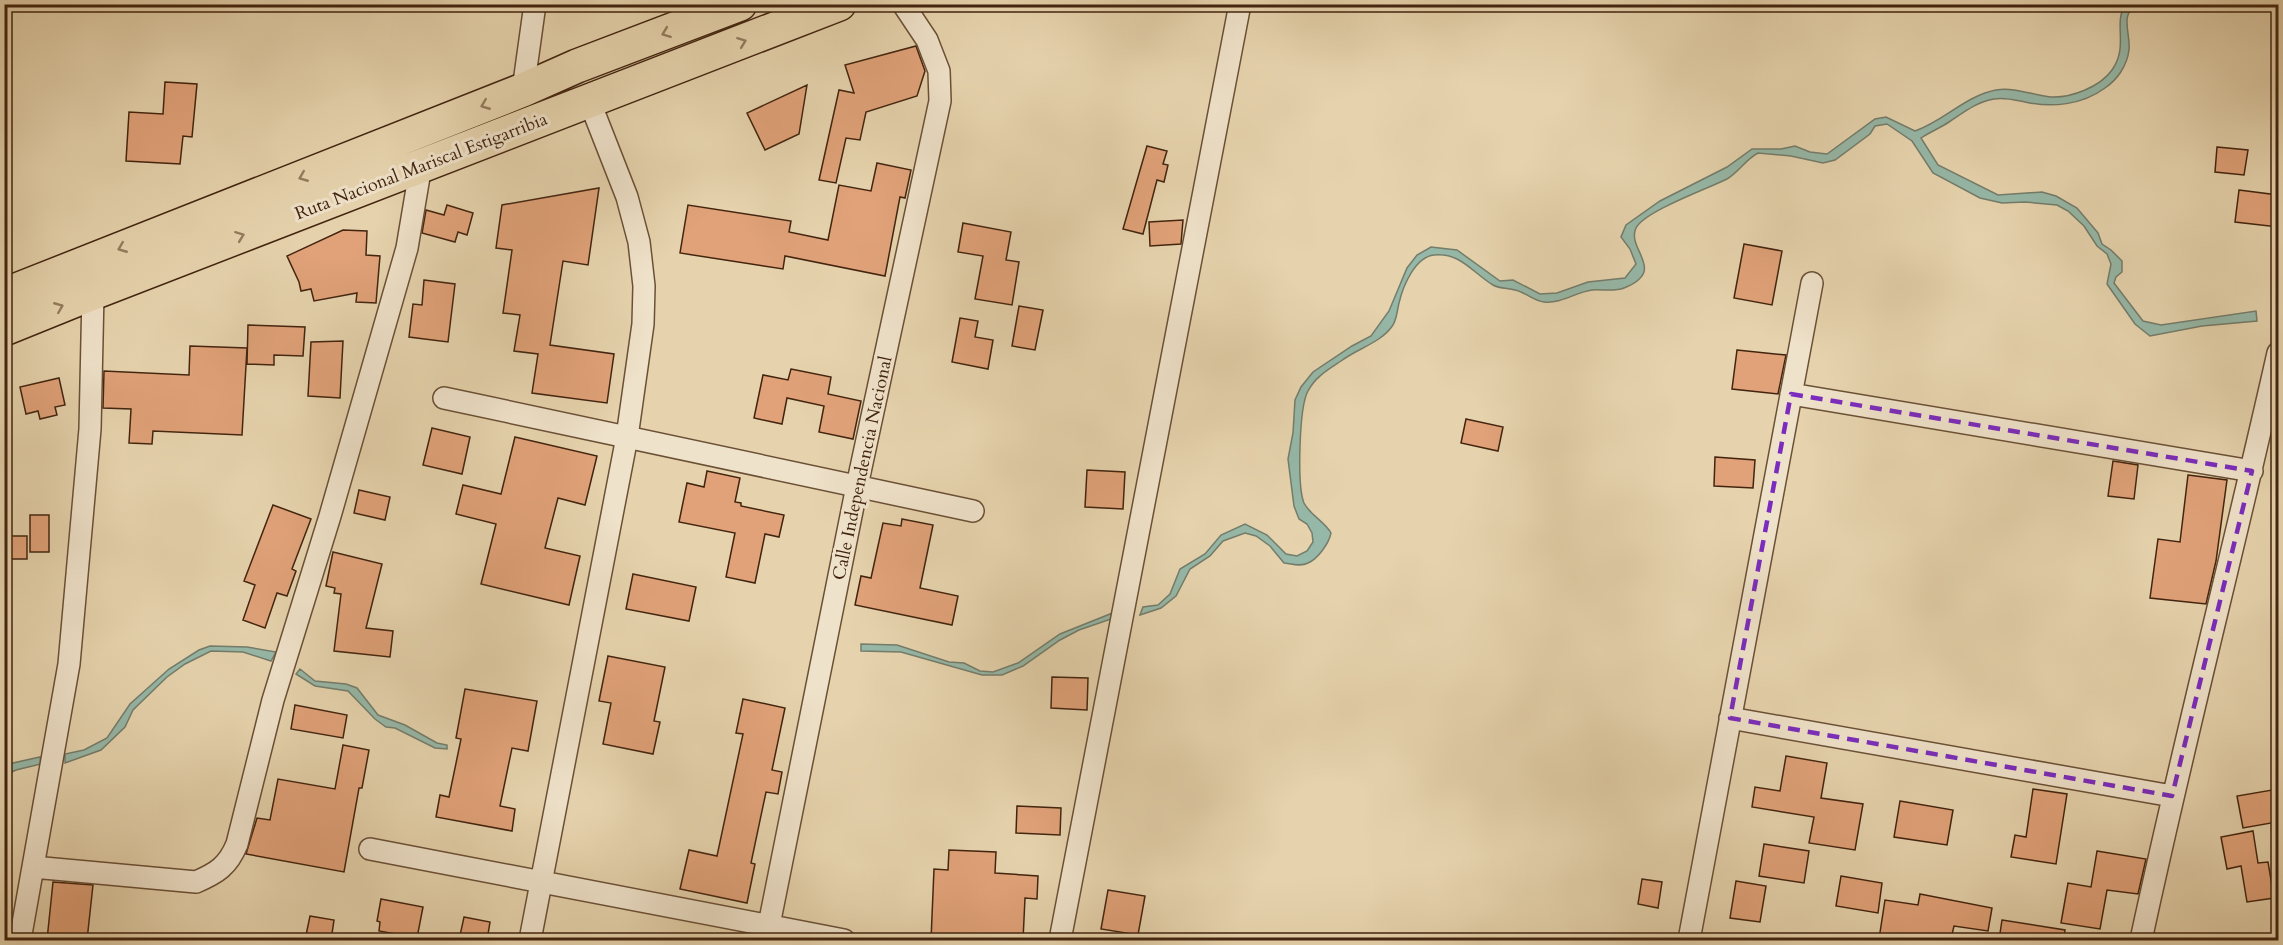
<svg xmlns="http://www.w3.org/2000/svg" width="2283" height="945" font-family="Cardo,serif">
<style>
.water{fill:#96b8a8;stroke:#747d6b;stroke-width:1.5}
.building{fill:#e1a279;stroke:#42240f;stroke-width:1.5}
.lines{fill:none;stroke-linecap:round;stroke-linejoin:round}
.minor-casing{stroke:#6b5036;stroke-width:24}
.trunk-casing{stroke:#42240f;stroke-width:36}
.minor{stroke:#efe2ca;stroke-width:21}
.trunk{stroke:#e6d3ad;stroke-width:33}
.oneway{stroke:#947c5e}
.marked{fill:none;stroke:#7b2cbf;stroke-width:4.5;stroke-dasharray:12 8;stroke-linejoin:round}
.labels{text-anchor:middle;stroke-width:6;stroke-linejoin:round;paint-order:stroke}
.street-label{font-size:18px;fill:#42240f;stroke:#efe2ca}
</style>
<rect width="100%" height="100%" fill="#e6d3ad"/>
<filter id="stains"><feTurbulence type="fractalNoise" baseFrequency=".00333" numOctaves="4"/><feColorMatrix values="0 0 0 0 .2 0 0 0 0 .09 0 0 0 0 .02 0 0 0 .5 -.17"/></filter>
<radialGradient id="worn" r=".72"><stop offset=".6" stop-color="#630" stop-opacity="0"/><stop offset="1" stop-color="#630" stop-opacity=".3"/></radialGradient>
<path class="water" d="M2125,5H2137C2119,14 2131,34 2129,50C2127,66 2117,80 2105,88C2082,105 2052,108 2025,102C2015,100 2005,97 1994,99C1976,102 1963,113 1949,122C1940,128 1930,132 1921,138L1938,165L1998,195L2042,192L2056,196L2077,208L2098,233L2102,244L2111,250L2122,261V272L2116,277L2114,283L2143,321L2161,325L2256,311L2257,321L2202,326L2150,336L2135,324L2107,284L2111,264L2107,254L2097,246L2084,226L2068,211L2057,205L2025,202L2002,203L1980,198L1933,173L1912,141L1887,124L1875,126L1870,134L1835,160L1823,163L1791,156L1758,153C1746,159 1739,172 1727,179C1707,189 1645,211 1636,228C1626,250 1668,270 1624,288C1614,292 1602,289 1592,290C1576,292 1561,304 1544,302C1534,301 1525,292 1515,290C1508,288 1500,289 1493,285C1473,273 1460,252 1434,255C1415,257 1403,286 1399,303C1397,311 1397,318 1393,325C1381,343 1358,348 1341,361C1329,369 1315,377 1308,391C1299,407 1297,486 1304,503C1310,515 1325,522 1331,533C1329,543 1318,559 1308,563C1301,567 1292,564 1284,563L1270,546L1256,536L1245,533L1223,541L1210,556L1190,569L1176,596L1161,608L1140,615L1143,607L1158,605L1170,594L1180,569L1205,554L1221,535L1245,524L1267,535L1286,554L1297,556L1307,551L1313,542L1312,533L1307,524L1299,519L1294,506L1288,459L1293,433L1295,400L1301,387L1313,372L1352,346L1371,336L1389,311L1407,268L1417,255L1431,247L1457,250L1500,281L1513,280L1540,294L1557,293L1588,282L1625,278L1636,264L1630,249L1621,237L1626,225L1660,201L1727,167L1752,149H1781L1795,146L1810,152L1827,154L1875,119L1886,117L1915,131C1944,121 1965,96 1996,90C2015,87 2032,95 2051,97C2071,98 2100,87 2112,70C2129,46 2113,24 2125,5Z
M1115,612L1114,618L1079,630L1060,640L1023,666L1002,675H982L901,652L861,651V644L897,645L949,662L964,663L980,671L993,672L1018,663L1060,634Z
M210,646L247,647L276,652L271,661L243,652L211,651L185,664L167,677L133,710L125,727L101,750L65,763V754L84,750L107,738L130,704L169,669L199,650Z
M300,669L315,681L346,684L357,688L378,715L405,725L437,743L447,745V749L435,748L395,728L386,727L375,719L348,691L315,686L296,674Z
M40,757L41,764L16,770L5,775V768L13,763Z"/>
<path class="building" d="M916,46L925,71L917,96L866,112L860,140L846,138L836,183L819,180L839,90L854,93L845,65Z
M165,82L197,84L192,137L183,136L180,164L126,161L129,112L163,114Z
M807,85L799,134L765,150L747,113Z
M1147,146L1167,151L1163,164L1168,165L1164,182L1157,180L1143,234L1123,229Z
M2217,147L2248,150L2244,175L2215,172Z
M877,163L911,170L905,198L900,197L885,276L785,256L783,269L680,253L688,205L791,221L789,232L828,240L839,185L871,191Z
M599,188L588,265L563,261L550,345L614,354L607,403L532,393L538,354L514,351L520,315L503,313L512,250L496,248L502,205Z
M2239,190L2278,195V227L2235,222Z
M447,205L473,213L467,235L458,232L455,242L422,233L426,210L444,215Z
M1183,220L1181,244L1150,246L1149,222Z
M963,223L1011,232L1006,260L1019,262L1012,305L975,299L983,256L958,252Z
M343,230L367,231L366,255L380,256L376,303L356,302L357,293L314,301L311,289L301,291L299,282L287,256Z
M1744,244L1782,251L1772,305L1734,298Z
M424,280L455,284L448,342L409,337L413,304L422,305Z
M1019,306L1043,310L1035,350L1012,346Z
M960,318L978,321L975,337L993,340L988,369L952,362Z
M248,325L305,327L303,356L274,355V365L247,364Z
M343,341L340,398L308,396L311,342Z
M190,346L247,348L242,435L153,431L152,444L129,443L131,409L103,408L104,371L189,375Z
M1737,350L1786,355L1778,394L1732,389Z
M791,369L831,377L828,394L861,401L853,439L819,432L824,406L787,398L782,424L754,418L763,375L788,380Z
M59,378L65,405L55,407L57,415L40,419L38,411L26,414L20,387Z
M1466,419L1503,427L1498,451L1461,443Z
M432,428L470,437L462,474L423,465Z
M515,437L597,456L585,505L558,498L545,548L580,556L569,605L481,584L496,524L456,514L463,485L501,494Z
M1715,457L1755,460L1753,488L1714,486Z
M2113,461L2138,465L2134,499L2108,496Z
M1087,470L1125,472L1123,509L1085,507Z
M707,471L740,478L735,502L741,503V506L784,515L779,537L765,534L755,583L726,577L735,533L679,522L687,483L704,487Z
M2188,475L2227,480L2216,561L2206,604L2150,598L2158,539L2180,542Z
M359,490L390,497L385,520L354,513Z
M273,505L311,519L292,569L296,571L287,596L277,593L265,628L243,620L255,585L244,581Z
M30,515H49V552H30Z
M902,519L933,525L920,588L958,596L952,625L855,605L861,576L871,578L883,523L901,526Z
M4,536H27V559H4Z
M333,552L382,564L366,628L393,631L390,657L334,651L341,594L334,593L335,588L326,586Z
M633,574L696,587L689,621L626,609Z
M608,656L665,667L654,721L660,722L653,754L603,744L611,703L599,701Z
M1052,677L1088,678L1087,710L1051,708Z
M465,689L537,701L528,751L512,748L500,806L515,809L512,831L436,817L440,795L449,797L461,739L456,738Z
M743,699L785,708L772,770L782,772L778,794L766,792L751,863L755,864L747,903L680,889L689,850L717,856L743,734L736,733Z
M295,705L347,715L343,738L291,729Z
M343,745L369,750L362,788H359L344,872L246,854L257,818L270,820L278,779L335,789Z
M1786,756L1827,763L1821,798L1863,804L1855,850L1809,843L1814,817L1752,807L1755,787L1780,791Z
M2033,789L2067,794L2056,864L2011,857L2015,835L2026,837Z
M2272,790L2277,822L2243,828L2237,796Z
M1900,801L1953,810L1947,845L1894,837Z
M1017,806L1061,808L1060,835L1016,833Z
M2253,831L2258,863L2268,862L2274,898L2247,902L2241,866L2227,869L2221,837Z
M1764,844L1809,851L1804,883L1759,876Z
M949,850L996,852L995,873L1038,876L1037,899L1025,898L1023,940H931L934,869L948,870Z
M2097,851L2146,859L2138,894L2107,890L2100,929L2061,923L2068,883L2091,887Z
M1841,876L1882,883L1878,913L1836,906Z
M1642,879L1662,882L1658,908L1638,904Z
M1736,881L1766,886L1760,922L1730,918Z
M53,882L93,885L87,940H47Z
M1108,890L1145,896L1138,935L1101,929Z
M1920,894L1992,908L1988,931L1954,926L1951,939L1932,936V940L1879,939L1885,900L1918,905Z
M381,899L423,907L417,938L379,931L380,922L377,921Z
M310,916L334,920L331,940H305Z
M464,917L490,922L487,940H459Z
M2002,920L2065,930L2064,940H1999Z"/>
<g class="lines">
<defs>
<path id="minor" d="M523,90L535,4
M1791,394L2252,471
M444,398L973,511
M1730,718L2172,796
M370,849L844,940
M33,867L196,882C217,873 228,866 237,844L273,700L330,516L407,248L421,165
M20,940L69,664L90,429L93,293
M530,940L627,437L643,324L644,286L639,242L627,197L589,100
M766,940L857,486L940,101L939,71L927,40L903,4
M1060,940L1240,4
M1689,940L1812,283
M2141,940C2183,744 2234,549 2278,353"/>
<path id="trunk" d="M4,295L523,90L577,66L740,4
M4,329L93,293L839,4"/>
</defs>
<use href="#minor" class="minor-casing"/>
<use href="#trunk" class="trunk-casing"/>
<use href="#minor" class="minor"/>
<use href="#trunk" class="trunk"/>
</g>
<defs><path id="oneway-chevron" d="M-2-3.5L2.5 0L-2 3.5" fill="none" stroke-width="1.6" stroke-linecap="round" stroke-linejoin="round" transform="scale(1.5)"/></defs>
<g class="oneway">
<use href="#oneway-chevron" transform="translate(666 33) rotate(159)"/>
<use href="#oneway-chevron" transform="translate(742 42) rotate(-21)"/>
<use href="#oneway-chevron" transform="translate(485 105) rotate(158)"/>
<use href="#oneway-chevron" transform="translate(303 177) rotate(158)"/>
<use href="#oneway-chevron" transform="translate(240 236) rotate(-21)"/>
<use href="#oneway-chevron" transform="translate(122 248) rotate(158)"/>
<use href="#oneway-chevron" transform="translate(59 307) rotate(-22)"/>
</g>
<path class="marked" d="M1791,394L2252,471L2172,796L1730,718Z"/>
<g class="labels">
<g class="street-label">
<text transform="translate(421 166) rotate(-21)" y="6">Ruta Nacional Mariscal Estigarribia</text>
<text transform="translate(862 468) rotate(-78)" y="6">Calle Independencia Nacional</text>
</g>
</g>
<rect width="2283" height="945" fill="none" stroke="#e6d3ad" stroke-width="24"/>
<rect x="6" y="6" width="2271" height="933" fill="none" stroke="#42240f" stroke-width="3"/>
<rect x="12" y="12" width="2259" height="921" fill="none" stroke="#42240f" stroke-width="1.5"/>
<rect width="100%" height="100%" filter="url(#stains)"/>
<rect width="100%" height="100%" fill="url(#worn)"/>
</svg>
